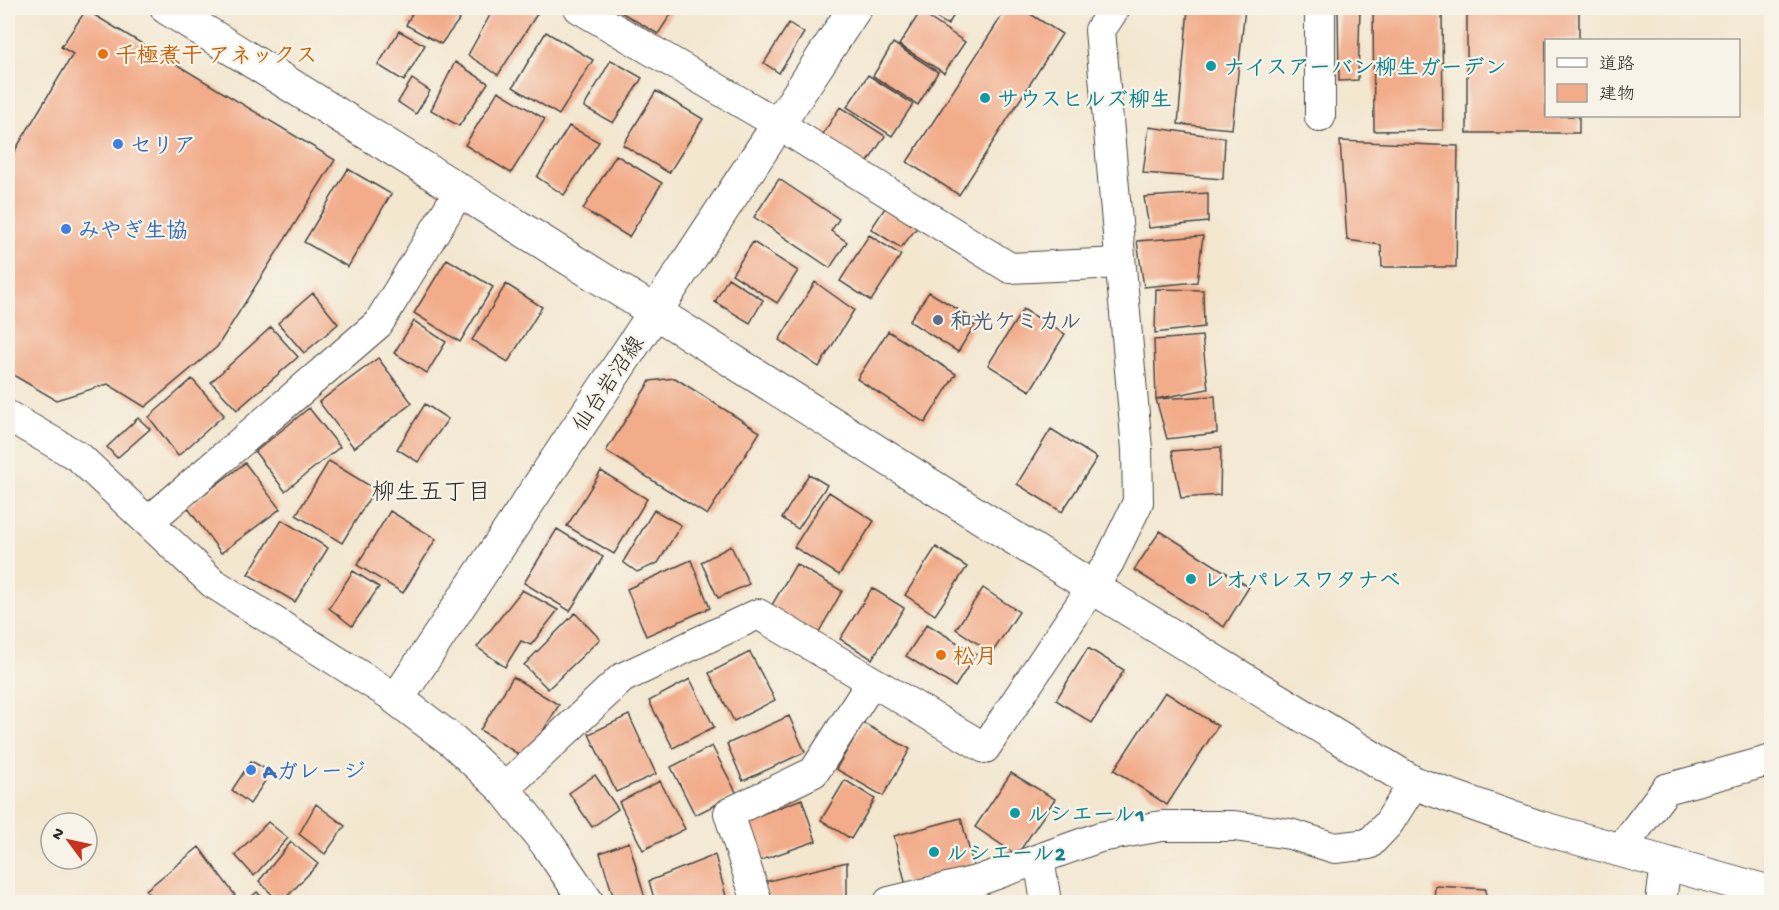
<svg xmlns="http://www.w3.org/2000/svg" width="1779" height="910" font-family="'Gochi Hand','Klee One',sans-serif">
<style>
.building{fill:#f2ac8a}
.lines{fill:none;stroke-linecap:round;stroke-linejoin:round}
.street-casing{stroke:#494744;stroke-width:32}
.secondary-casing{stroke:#494744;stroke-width:35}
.primary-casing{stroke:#494744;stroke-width:35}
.street{stroke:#fff;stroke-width:30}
.secondary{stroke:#fff;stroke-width:33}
.primary{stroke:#fff;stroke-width:33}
.food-dot{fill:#e8710a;stroke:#f7f3e8;stroke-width:2}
.culture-dot{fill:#0f9aa8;stroke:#f7f3e8;stroke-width:2}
.shop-dot{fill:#3f7fe0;stroke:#f7f3e8;stroke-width:2}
.service-dot{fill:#5c6f8a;stroke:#f7f3e8;stroke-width:2}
.labels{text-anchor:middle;stroke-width:4.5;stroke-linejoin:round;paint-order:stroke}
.food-label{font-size:22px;font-weight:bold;fill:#c56008;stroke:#f7f3e8;text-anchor:start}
.culture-label{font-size:22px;font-weight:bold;fill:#0d838f;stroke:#f7f3e8;text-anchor:start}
.shop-label{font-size:22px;font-weight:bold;fill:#366cbe;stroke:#f7f3e8;text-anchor:start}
.service-label{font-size:22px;font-weight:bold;fill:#4e5e75;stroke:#f7f3e8;text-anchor:start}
.street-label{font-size:22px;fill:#2b2b2b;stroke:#f7f3e8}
.neighbourhood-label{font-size:24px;fill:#2b2b2b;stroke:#f7f3e8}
</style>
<rect width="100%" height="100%" fill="#f7f3e8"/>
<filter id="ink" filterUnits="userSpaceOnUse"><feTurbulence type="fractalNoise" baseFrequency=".0167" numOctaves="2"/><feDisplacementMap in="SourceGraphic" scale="12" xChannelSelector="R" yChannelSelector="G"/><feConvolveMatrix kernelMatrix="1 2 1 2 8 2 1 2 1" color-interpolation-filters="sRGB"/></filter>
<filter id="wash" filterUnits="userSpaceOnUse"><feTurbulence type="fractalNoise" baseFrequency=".008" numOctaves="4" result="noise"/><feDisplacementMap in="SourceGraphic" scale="24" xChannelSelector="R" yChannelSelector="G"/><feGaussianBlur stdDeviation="1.35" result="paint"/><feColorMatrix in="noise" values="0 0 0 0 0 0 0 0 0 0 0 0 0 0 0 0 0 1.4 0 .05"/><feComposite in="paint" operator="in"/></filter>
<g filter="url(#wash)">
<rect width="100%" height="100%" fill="#f3e7d0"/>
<g id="blocks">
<path class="building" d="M415,8H468L441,44L406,25Z
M494,8H527L537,14L498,75L468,55Z
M614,8H675L658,34Z
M920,8H958L948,25Z
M1007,8H1021L1062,34L959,195L907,162Z
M1188,8H1245L1232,129L1178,124Z
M1338,8H1360L1358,80L1339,81Z
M1373,8H1442L1443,130L1374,131Z
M1467,8H1579V40H1546V116H1579V133H1467Z
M86,10L335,160L217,347L145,407L108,384L56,400L8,372V162L73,54L61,47Z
M920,12L965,42L944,73L899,45Z
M789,23L804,33L779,73L764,63Z
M399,31L425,45L404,81L378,65Z
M546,32L593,60L559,115L513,87Z
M893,43L938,72L918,105L873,76Z
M611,60L642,78L613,123L584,107Z
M455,62L488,83L459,126L431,110Z
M868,75L913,104L892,136L847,107Z
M412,79L430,91L416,114L398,102Z
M498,91L545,119L511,173L465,145Z
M656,91L703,119L669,173L623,145Z
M840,107L885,136L864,168L819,140Z
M569,126L599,142L564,195L537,177Z
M1149,127L1225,138L1223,179L1143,173Z
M1340,141L1458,146L1456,267H1382L1381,245L1347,240Z
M616,155L662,183L629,237L583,209Z
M348,169L391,194L348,267L304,242Z
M779,179L839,219L831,231L847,242L830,268L754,217Z
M1208,193V222L1149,228L1144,197Z
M887,205L919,225L901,248L871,229Z
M869,235L901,255L871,301L840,281Z
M1203,236L1197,282L1144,287L1137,241Z
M753,242L798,271L777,303L732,274Z
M447,259L493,287L460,342L414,313Z
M728,278L763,300L750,323L715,302Z
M815,282L854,310L819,367L779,340Z
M506,284L542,307L508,362L472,340Z
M1156,289L1203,290L1204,327L1155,333Z
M929,292L977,321L958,352L909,321Z
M313,293L338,324L304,353L278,323Z
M1023,309L1065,334L1030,391L988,365Z
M414,321L446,342L427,373L394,353Z
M271,327L298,357L237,410L211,382Z
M888,331L956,374L925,423L857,379Z
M1202,336L1208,389L1156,399L1154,340Z
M378,358L412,403L354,448L319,402Z
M675,378L760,432L707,515L606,451L650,381Z
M192,379L224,415L178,456L149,417Z
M1215,396L1217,433L1167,439L1156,399Z
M425,404L448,419L418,462L397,449Z
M309,408L340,447L285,491L255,452Z
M138,418L150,429L117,458L107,447Z
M1051,429L1097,458L1062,512L1017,484Z
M1221,447L1220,495L1181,498L1172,451Z
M329,461L375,489L342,543L296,515Z
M245,463L280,509L221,553L187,507Z
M601,471L647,499L614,554L567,526Z
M809,474L827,485L798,529L782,518Z
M829,492L874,521L839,575L794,547Z
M654,510L681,525L658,563L637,572L623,562Z
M390,511L436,539L403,593L357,565Z
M282,520L328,548L295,602L248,574Z
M557,529L603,557L570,611L524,583Z
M1160,531L1249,587L1224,627L1134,570Z
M731,546L749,584L718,598L701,562Z
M936,547L967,567L935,615L905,595Z
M691,560L710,608L646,636L627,589Z
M796,564L842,591L816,637L769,610Z
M353,571L379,587L352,626L329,608Z
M872,588L904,608L872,659L840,639Z
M983,588L1019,612L992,653L956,629Z
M522,590L558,610L531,645L521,641L505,667L477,647Z
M575,613L600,639L548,689L524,665Z
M927,624L976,654L955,687L906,656Z
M1088,648L1124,670L1092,723L1056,700Z
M750,652L775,700L734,721L709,673Z
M513,677L559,705L526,759L480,730Z
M690,679L714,727L673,748L649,701Z
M1165,692L1218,726L1167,805L1114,770Z
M629,715L656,774L616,792L589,734Z
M789,716L805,752L743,781L727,744Z
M863,723L910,749L883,796L836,769Z
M712,746L737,794L695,815L671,767Z
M251,761L271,772L250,804L232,790Z
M1011,773L1055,799L1017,855L975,827Z
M595,775L618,809L592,827L569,793Z
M845,780L875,799L851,839L821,820Z
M660,781L685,829L643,850L619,802Z
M802,799L816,841L753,863L741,822Z
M316,804L345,826L325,854L299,834Z
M961,818L974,868L906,886L894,836Z
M268,822L288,838L254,876L235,855Z
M291,842L318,864L282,902H279L259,881Z
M629,842L646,902H615L600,853Z
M199,847L235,895L226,902H155L146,890Z
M715,855L726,896L707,902H655L649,881Z
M847,862V901L839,902H771L764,882Z
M1435,886L1486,889L1485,902H1434Z
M257,892L266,902H245Z"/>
</g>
</g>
<g filter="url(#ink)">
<use href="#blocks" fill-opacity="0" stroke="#494744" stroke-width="1.5"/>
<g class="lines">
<defs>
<path id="street" d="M579,8L778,124L1010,268L1120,263
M1320,117V8
M8,416L79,457L213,583L397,699
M148,522L378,324L460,190
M504,789L622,678L758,614L985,748L1109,562L1128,523L1138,502L1137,449L1100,30L1115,8
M1620,850L1666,789L1772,760
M1039,859L1046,902
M757,902L729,813L814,772L871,683
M889,902L980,880L1100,837L1162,826H1234L1290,834L1335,848L1369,844L1388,824L1414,783
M1661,902L1666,863"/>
<path id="secondary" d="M855,8L655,312L1092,587L1414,783L1538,827L1772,893"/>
<path id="primary" d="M167,8L655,312L397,699L453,741L504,789L548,845L587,902"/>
</defs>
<use href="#street" class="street-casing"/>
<use href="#secondary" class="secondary-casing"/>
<use href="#primary" class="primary-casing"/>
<use href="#street" class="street"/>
<use href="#secondary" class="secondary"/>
<use href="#primary" class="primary"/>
</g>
</g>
<g class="food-dot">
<circle cx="103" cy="54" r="6"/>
<circle cx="941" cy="655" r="6"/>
</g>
<g class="culture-dot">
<circle cx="1211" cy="66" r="6"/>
<circle cx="985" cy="98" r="6"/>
<circle cx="1191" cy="579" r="6"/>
<circle cx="1015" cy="813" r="6"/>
<circle cx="934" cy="852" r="6"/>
</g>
<g class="shop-dot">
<circle cx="118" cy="144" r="6"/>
<circle cx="66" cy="229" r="6"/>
<circle cx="251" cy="770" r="6"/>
</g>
<circle class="service-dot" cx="938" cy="320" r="6"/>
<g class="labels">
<g class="food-label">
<text x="115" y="62">千極煮干 アネックス</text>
<text x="953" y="663">松月</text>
</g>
<g class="culture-label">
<text x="1223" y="74">ナイスアーバン柳生ガーデン</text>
<text x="997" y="106">サウスヒルズ柳生</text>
<text x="1203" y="587">レオパレスワタナベ</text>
<text x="1027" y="821">ルシエール1</text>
<text x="946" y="860">ルシエール2</text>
</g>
<g class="shop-label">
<text x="130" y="152">セリア</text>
<text x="78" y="237">みやぎ生協</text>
<text x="263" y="778">Aガレージ</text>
</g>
<g class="service-label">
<text x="950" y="328">和光ケミカル</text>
</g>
<g class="street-label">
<text transform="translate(607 383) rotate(-56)" y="8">仙台岩沼線</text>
</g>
<g class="neighbourhood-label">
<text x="431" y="499">柳生五丁目</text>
</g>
</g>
<rect width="1779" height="910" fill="none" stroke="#f7f3e8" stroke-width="30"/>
<rect x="1545" y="39" width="195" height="78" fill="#f7f3e8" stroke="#a5a39c" stroke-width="1.5"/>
<rect x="1557" y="58" width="30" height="9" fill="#ffffff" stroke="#a5a39c" stroke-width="1.5"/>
<text x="1599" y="69" font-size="18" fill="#2b2b2b">道路</text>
<rect x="1557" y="84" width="30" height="18" fill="#f2ac8a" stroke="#a5a39c" stroke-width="1.5"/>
<text x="1599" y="99" font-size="18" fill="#2b2b2b">建物</text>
<g transform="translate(69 841) rotate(303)"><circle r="28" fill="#f7f3e8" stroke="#a5a39c" stroke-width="1.5"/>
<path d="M0-4.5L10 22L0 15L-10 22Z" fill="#c8321e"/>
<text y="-9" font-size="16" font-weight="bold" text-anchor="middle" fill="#2b2b2b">N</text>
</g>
</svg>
